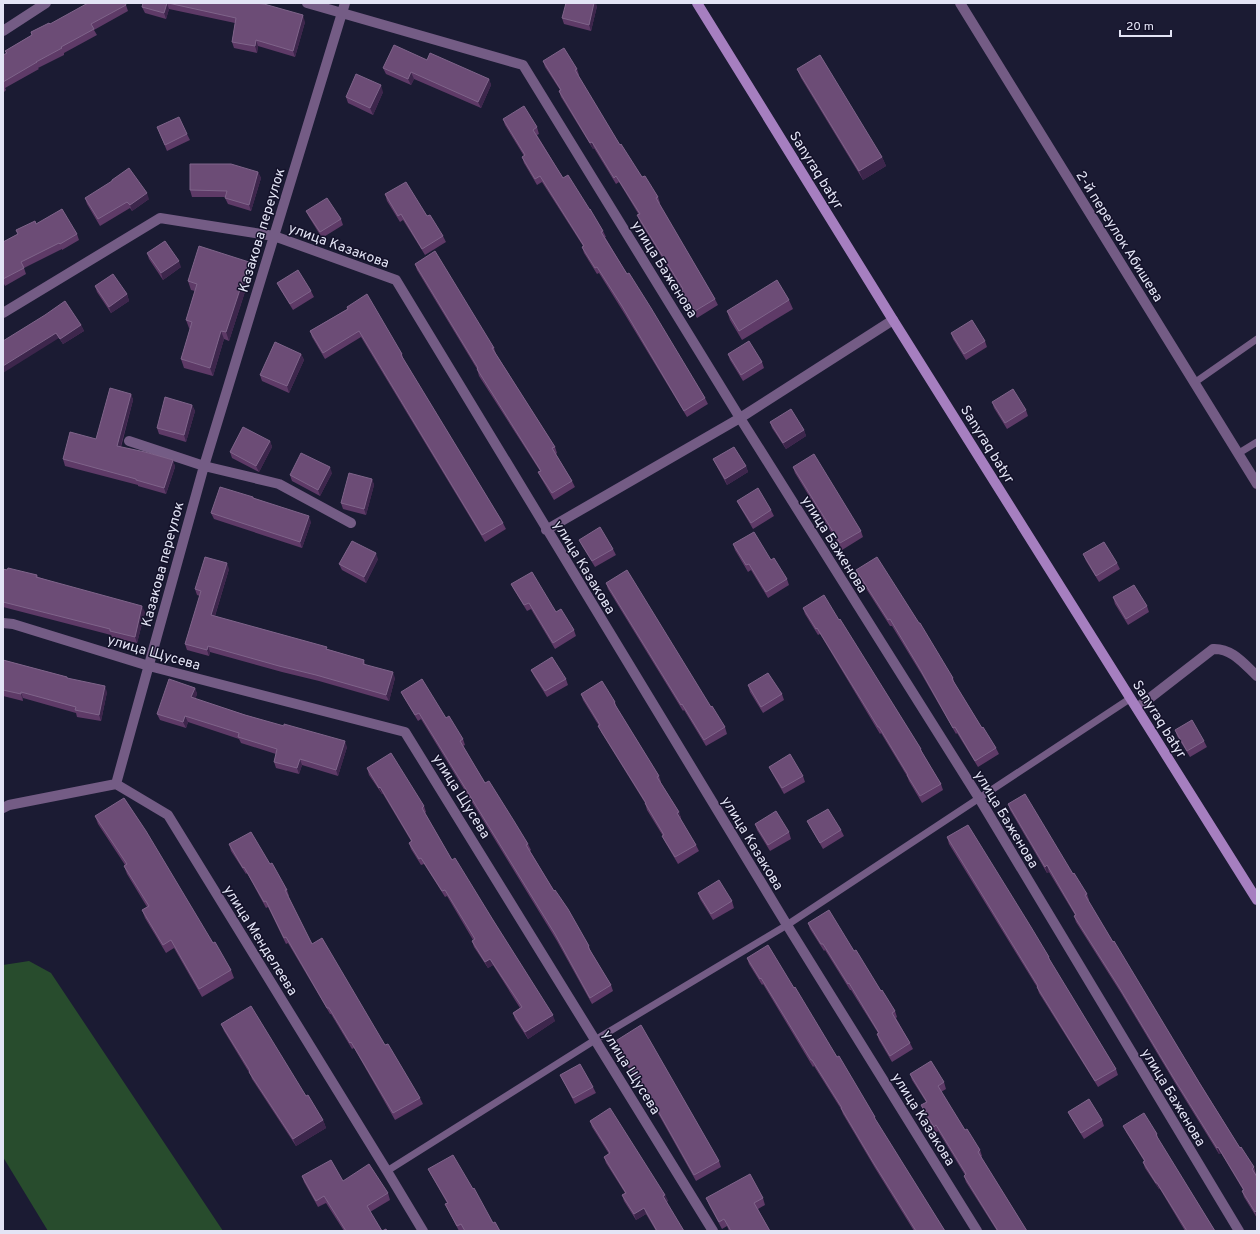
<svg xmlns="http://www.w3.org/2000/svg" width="1260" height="1234" font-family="Overpass,sans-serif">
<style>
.green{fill:#284c2d}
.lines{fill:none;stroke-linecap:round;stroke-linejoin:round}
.lane{stroke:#745c85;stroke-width:7}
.street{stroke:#745c85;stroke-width:10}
.secondary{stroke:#a67fc0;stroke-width:10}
.wall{fill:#5e3a67}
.shaded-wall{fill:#3d264c}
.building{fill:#6c4c76;stroke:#7f648a}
.labels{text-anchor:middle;stroke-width:3;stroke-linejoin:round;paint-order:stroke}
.street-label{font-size:14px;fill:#e3e4f5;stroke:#131129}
</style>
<rect width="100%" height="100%" fill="#1b1b33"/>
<path class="green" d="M29,961L51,973L223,1231H48L3,1157V965Z"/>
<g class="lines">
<path class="lane" d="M1194,383L1257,339
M1239,453L1257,442
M387,1171L595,1040L787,925L1131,698"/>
<path class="street" d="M307,3L523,65L740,418L979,798L1239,1231
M960,3L1257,484
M3,31L46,3
M3,313L160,218L274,236L396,280L787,925L977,1231
M129,441L204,466L279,484L351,523
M546,530L740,418L893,320
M3,623L13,624L149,666L405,732L713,1231
M1137,708L1213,649C1232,648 1244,664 1257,676
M116,784L204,466L345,3
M3,808L9,805L116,784L168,815L387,1171L423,1231"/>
<path class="secondary" d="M697,3L893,320L1257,900"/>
</g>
<path class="wall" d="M143,3H256L305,22L295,57L258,46L257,53L234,48L232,42L235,23L169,9L166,19L145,13L142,7Z
M126,5L128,11L94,30L97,35L64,53V55L38,68L39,69L5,88L6,90L3,93V55L6,54L5,51L32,35L31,32L50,24Z
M597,6L591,31L564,24L562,18Z
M427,60L489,79L491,85L481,108L414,79L411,85L386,74L383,68Z
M543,61L577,69L579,75L578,76L620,145L642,177L658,197L660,203L659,204L715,299L718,305L697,318L684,296L682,290L640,222L637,215H639L619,182L616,184L594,148L593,149L561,97L559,91L560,90L545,67Z
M797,69L882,157L886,166L863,180L801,78Z
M383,92L373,115L348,103L346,97Z
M503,119L537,127L539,134L537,135L563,178L590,210L603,231L606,237H605L627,274L705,398L708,404L687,417L624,313L599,273L597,274L584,253L582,247L583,246L542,182L537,185L524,163L522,157L524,156L505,125Z
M157,127L187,134L190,140L167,151Z
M258,172L261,178L251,211L228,204L225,198L226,197H192L190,190Z
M385,194L427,216L443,236L446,242L425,255L403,220L400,222L387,201Z
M85,198L149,199L132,211L130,208L100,226L87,204Z
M306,211L341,219L343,225L322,238L309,217Z
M36,224L77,234L79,240L62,250V249L24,268L26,274L5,286L3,282V242L18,234L16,230Z
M147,253L181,267L163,280L149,259Z
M249,262L252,270L229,341L224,339L213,376L184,368L181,359L190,329L189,328L186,320L195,291L191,290L188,281Z
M415,264L494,348L496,354L555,447L557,453L556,454L572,481L575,487L554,500L541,478L538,472L540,471L479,376L477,369L417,270Z
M277,283L311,291L314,297L293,310L280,289Z
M95,286L127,294L129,301L111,313L97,292Z
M789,300L793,309L742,340L730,320L727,311Z
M347,307L402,354L404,361L503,523L506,529L485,542L361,337L325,359L312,337L310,331L347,309Z
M81,325L84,331L63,344L59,338L3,341Z
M951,333L985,341L987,347L966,360L953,339Z
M301,354L304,360L289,393L262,381L260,375Z
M728,354L762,362L764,368L743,381L730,360Z
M131,394L133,400L121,447L173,460L175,467L166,494L138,486V485L65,466L63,459L96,439Z
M992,402L1026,410L1028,416L1007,429L994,408Z
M192,405L195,411L186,442L159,434L157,428Z
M770,422L804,430L806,436L786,449L772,428Z
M270,441L272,447L259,472L232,458L230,452Z
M713,459L746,466L748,472L727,485L716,465Z
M793,467L861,531L863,537L842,550L795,473Z
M332,473L320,496L292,481L290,475Z
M372,479L374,485L366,515L343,509L341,503Z
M253,497L254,499L311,522L302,548L214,519L211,513Z
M737,501L771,510L774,516L753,529L740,507Z
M579,540L613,549L616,555L595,567L582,546Z
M733,544L771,560L787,579L789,585L768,598L751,570L748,572L735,550Z
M1083,554L1117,563L1120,569L1099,582L1086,561Z
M378,559L366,583L342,570L339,564Z
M3,569L37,575L38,577L145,612L137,643L112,637L111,635L3,607Z
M229,569L215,616L364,660L365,665L395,678L389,701L319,681L282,672L210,652L209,656L187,650L185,644L200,596L197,595L195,589Z
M856,570L953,678L955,684L982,728L996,748L999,754L978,767L957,733L956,734L922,675L892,626H890L858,576Z
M606,583L711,707L725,727L727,734L706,746L684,710L683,711L608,589Z
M511,584L574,630L576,636L555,649L531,609L527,611L514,590Z
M1113,597L1147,606L1149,612L1128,625L1115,604Z
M803,608L839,620L921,749L923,754L941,784L943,790L922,803L909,781L907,776L881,733L880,734L820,634L818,635L805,614Z
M3,660L67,677L68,679L107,692L101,721L77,717L76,713L23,698V701L3,696Z
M531,670L566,679L568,685L547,697L534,676Z
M748,685L782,694L784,700L763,713L750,692Z
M195,688L197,694L195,699L347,747L338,776L302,765L299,774L276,768L274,762L276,754L241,743L239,739L188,722L186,728L160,720L157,714Z
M401,692L446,718L463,739L465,745L463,746L485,783L528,844L531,850L530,851L554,891L589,946L591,952L611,985L613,991L592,1004L557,941L421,719L418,721L404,698Z
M581,694L615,702L617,708L659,776L661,782V783L679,812L681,818L680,819L696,845L699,851L678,864L665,842L662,836H663L647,810L645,803L601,732L599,726L583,700Z
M1175,730L1204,741L1207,747L1190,757L1177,736Z
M769,767L803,776L805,782L784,794L772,773Z
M367,768L424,806L426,812L425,813L452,860L493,920L555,1021L528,1039L515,1019L513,1013L520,1008L493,965L488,968L474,947L472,941L473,940L447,896L445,897L424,864L421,865L411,849L409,843L411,841L383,794H382L369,775Z
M1008,804L1073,874L1087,894L1089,900L1088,901L1113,942L1240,1148L1254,1167L1256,1174H1255L1257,1177V1218L1244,1197L1242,1191L1243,1190L1221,1153L1219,1154L1175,1083L1121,993L1076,922L1074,916L1075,915L1049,872L1047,873L1010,810Z
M95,816L213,943L231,970L234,978L202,997L174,948L166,953L145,918L142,910L147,907L127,874L124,866L125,865L98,824Z
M807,821L841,830L844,836L823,849L810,827Z
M755,824L789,832L791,839L770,851L757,830Z
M947,837L1049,957L1051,963L1116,1069L1118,1075L1098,1087L1039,993L1037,987L949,844Z
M229,844L270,864L287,890L289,896H288L312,944L385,1045L420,1098L423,1104L395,1120L354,1048L352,1049L331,1014H330L288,943L286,944L268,907L266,908L247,873L246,874L231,851Z
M698,893L732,901L734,908L713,920L700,899Z
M808,923L854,951L895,1011L897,1017L896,1018L910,1043L913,1049L892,1062L879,1040L877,1034L878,1033L851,990H850L825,950L824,951L810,929Z
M747,958L837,1057L875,1117L876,1122L945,1231H914L875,1168L843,1114L841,1109L814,1066L813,1067L763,984L762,985L749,964Z
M221,1024L306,1096L323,1120L326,1128L296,1146L252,1079L250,1074L224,1031Z
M614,1042L719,1161L721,1167L696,1181L655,1108L654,1109L616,1048Z
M910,1074L944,1082L946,1089L941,1092L965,1130L980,1150L982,1156L981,1157L1027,1231H997L966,1182L964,1176L965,1175L938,1131L936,1133L923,1111L921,1105L926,1102L912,1080Z
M560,1075L593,1087L596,1093L575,1104L563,1081Z
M1068,1112L1102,1120L1104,1126L1084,1139L1071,1118Z
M590,1121L665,1195L668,1201L666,1202L684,1231H656L646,1214L636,1220L624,1201L622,1195L625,1193L606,1163L604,1157L609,1154L592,1127Z
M1123,1126L1157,1134L1159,1141L1215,1231H1185L1160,1189H1159L1145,1168L1143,1162L1144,1161L1126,1132Z
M428,1169L493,1223L500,1231H463V1230L461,1231H459L448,1210L445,1204L447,1203L431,1175Z
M302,1176L343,1181L388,1193L390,1200L370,1212L382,1231H387H344L326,1203L318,1207L304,1182Z
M706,1198H763L765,1205L758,1209L770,1231H729L727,1226L722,1229L709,1205Z"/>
<path class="shaded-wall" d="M167,3L169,9L166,19L164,13Z
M594,3H596L597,6L591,31L589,25Z
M303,15L305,22L295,57L293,51Z
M256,40L258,46L257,53L255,46Z
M411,72L414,79L411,85L408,79Z
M489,79L491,85L481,108L478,102Z
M381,85L383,92L373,115L370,108Z
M592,142L594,148L593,149L590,143Z
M882,157L886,166L863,180L859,171Z
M258,172L261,178L251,211L249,205Z
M147,193L149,199L132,211L130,205Z
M179,261L181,267L163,280L161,273Z
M249,262L252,270L229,341L226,332Z
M127,294L129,301L111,313L109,307Z
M81,325L84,331L63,344L60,339Z
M221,331L224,339L213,376L210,368Z
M56,333L59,338L3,373V366Z
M301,354L304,360L289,393L287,386Z
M131,394L133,400L119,452L117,446Z
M192,405L195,411L186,442L184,435Z
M804,430L806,436L786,449L783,443Z
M270,441L272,447L259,472L256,466Z
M173,460L175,467L166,494L164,488Z
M746,466L748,472L727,485L725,479Z
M330,467L332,473L320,496L318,490Z
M372,479L374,485L366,515L364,509Z
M309,516L311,522L302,548L300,542Z
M376,553L378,559L366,583L364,577Z
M227,563L229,569L213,622L211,615Z
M142,606L145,612L137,643L135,637Z
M208,646L210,652L209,656L207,650Z
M393,672L395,678L389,701L386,695Z
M105,686L107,692L101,721L99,715Z
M195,688L197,694L194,704L191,697Z
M21,692L23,698V701L21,694Z
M185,716L188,722L186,728L183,722Z
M345,741L347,747L338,776L336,770Z
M300,759L302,765L299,774L297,768Z
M380,787L383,794H382L379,788Z
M679,812L681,818L679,819L677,813Z
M1047,865L1049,872L1047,873L1045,867Z
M490,959L493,965L488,968L485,962Z
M553,1015L555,1021L528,1039L525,1032Z
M323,1120L326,1128L296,1146L293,1139Z
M1218,1147L1221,1153L1219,1154L1217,1148Z
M1156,1183H1157L1160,1189H1159Z
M665,1195L668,1201L665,1202L663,1196Z
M644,1208L646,1214L636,1220L634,1214Z
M1257,1210V1218L1255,1212Z"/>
<path class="building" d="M88,3H125L126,5L91,24L94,29L61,47L62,48L36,62H37L3,82V55L7,53L5,51L32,35L31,32L49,23L50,24Z
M143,3H167L164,13L142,7Z
M168,3H256L264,4L303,15L293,51L256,40L255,46L232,42L236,18Z
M566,3H594L589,25L562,18Z
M394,45L427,60L430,53L489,79L478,102L411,72L408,79L383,68Z
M564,48L577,69L575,70L620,145L621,144L642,177L645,176L658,197L656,198L715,299L695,311L681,290L683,289L637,215L640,214L616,176L614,178L592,142L590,143L559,91L561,90L543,61Z
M820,55L882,157L859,171L797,69Z
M356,74L381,85L370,108L346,97Z
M524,106L537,127L533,130L563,178L568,175L590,210V209L603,231L601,232L627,274L629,273L651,308L705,398L684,411L622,306L597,267L595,268L582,247L584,246L540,176L535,179L522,157L525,155L503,119Z
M179,117L187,134L165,145L157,127Z
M190,164H231L258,172L249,205L225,198L227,191L190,190Z
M129,168L147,193L130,205L127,202L98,219L85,198L112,181V180Z
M406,182L427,216L430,215L443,236L422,249L401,214L398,216L385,194Z
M327,198L341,219L320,232L306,211Z
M62,209L77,234L60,244L59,243L21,262L24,268L3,279V242L18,234L16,230L35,221L36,224Z
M165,241L179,261L161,273L147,253Z
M199,246L249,262L226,332L221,331L210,368L181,359L192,322L186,320L197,284L188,281Z
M435,251L494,348H492L555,447L552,448L572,481L552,493L538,472L541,471L477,369L478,368L415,264Z
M298,270L311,291L290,304L277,283Z
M113,274L127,294L109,307L95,286Z
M777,280L789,300L739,331L727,311Z
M367,294L402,354L401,355L503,523L482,535L359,331L323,353L310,331L348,309L347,307Z
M65,301L81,325L60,339L56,333L3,366V341L45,315Z
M972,320L985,341L964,354L951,333Z
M749,341L762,362L741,375L728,354Z
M275,342L301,354L287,386L260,375Z
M110,388L131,394L117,446L145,452L173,460L164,488L136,480V479L63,459L70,432L96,439Z
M1013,389L1026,410L1005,423L992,402Z
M165,397L192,405L184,435L157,428Z
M791,409L804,430L783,443L770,422Z
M243,427L270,441L256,466L230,452Z
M734,447L746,466L725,479L713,459Z
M301,453L330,467L318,490L290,475Z
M814,454L861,531L840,543L793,467Z
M349,473L372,479L364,509L341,503Z
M220,487L253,497V498L309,516L300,542L211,513Z
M758,488L771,510L751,523L737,501Z
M600,527L613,549L592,561L579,540Z
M754,532L771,560L774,558L787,579L766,592L749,564L746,565L733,544Z
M352,541L376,553L364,577L339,564Z
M1104,542L1117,563L1096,576L1083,554Z
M205,557L227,563L211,615L327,647L326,649L364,660L363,664L393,672L386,695L316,675L279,666L208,646L207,650L185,644L201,591L195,589Z
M877,557L919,623H920L953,678L952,679L982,728L983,727L996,748L975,761L955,727L953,728L920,669L890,619L888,620L856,570Z
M8,568L37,575L36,577L142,606L135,637L110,631V629L3,602V569L7,570Z
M627,570L711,707L712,706L725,727L704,740L682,704L681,705L606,583Z
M532,572L556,612L561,609L574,630L553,643L529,603L524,605L511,584Z
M1134,585L1147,606L1126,619L1113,597Z
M824,595L839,620L840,619L921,749H920L941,784L920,796L907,775H908L879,727H878L817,628L816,629L803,608Z
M552,657L566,679L545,691L531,670Z
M3,660L67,677V678L105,686L99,715L75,710L76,707L21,692V694L3,690Z
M768,673L782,694L761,707L748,685Z
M169,679L195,688L191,697L245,715L284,726V724L345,741L336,770L300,759L297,768L274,762L277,749L238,737L239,733L185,716L183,722L157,714Z
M422,679L446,718L449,716L463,739L460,741L485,783L489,781L514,821L528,844L526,845L554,891L555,890L568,909L589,946L588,947L611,985L590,998L555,934L419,713L415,715L401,692Z
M602,681L615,702L614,703L659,776L657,777L679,812L677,813L696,845L675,857L662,836L664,835L645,803H646L598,726L600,725L581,694Z
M1192,720L1204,741L1187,751L1175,730Z
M391,753L424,806L422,808L452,860L455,858L493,920L553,1015L525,1032L513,1013L522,1007L490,959L485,962L472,941L475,939L445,890L442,891L421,858L419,859L409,843L412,841L380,787L379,788L367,768Z
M790,754L803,776L782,788L769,767Z
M1025,794L1073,874L1074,873L1087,894L1085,895L1113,942L1114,941L1200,1084L1240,1148L1241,1147L1254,1167L1252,1169L1257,1177V1210L1255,1212L1242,1191L1244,1190L1218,1147L1217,1148L1173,1077L1119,987L1074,916L1076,915L1047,865L1045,867L1008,804Z
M124,798L146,831L213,943L215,942L231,970L199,989L171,940L163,945L142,910L149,906L124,866L127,864L95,816Z
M828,809L841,830L820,843L807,821Z
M776,811L789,832L768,845L755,824Z
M968,825L1031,927L1049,957H1048L1116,1069L1095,1081L1037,987L1038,986L947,837Z
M251,832L270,864L272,863L287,890H285L312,944L322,938L385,1045L388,1044L420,1098L393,1113L351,1042L350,1043L329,1008H327L286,937L284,938L266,901L264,902L244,867L243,868L229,844Z
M719,880L732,901L711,914L698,893Z
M829,910L854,951L856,950L881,991L882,990L895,1011L892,1013L910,1043L890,1056L877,1034L879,1033L849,983L848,984L823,944H821L808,923Z
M768,945L794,988L795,987L837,1057L839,1056L875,1117H874L945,1231H916L873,1162L841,1108H842L812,1060H811L761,978L760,979L747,958Z
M251,1006L306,1096L308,1095L323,1120L293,1139L249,1072L250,1071L221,1024Z
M641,1025L719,1161L694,1175L653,1102L652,1103L614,1042Z
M931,1061L944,1082L938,1086L965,1130L967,1129L980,1150L978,1152L1027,1231H998L964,1176L966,1174L936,1125L934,1127L921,1105L927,1102L910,1074Z
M580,1064L593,1087L573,1098L560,1075Z
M1089,1099L1102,1120L1081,1133L1068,1112Z
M610,1108L665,1195L663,1196L684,1231H657L644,1208L634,1214L622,1195L626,1193L604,1157L610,1153L590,1121Z
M1144,1113L1157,1134L1156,1135L1215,1231H1187L1157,1183H1156L1143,1162L1145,1161L1123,1126Z
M453,1155L473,1189L474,1188L493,1223L495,1222L500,1231H465L461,1224L457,1226L445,1204L448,1203L428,1169Z
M331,1160L343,1181L369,1164L388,1193L367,1206L382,1231L386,1229L387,1231H346L324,1196L316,1201L302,1176Z
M750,1174L763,1198L754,1203L770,1231H731L724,1219L719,1222L706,1198Z"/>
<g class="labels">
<g class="street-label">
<text transform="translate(817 170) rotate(58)" y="5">Sanyraq batyr</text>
<text transform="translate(261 230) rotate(-73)" y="5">Казакова переулок</text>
<text transform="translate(1120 236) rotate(58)" y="5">2-й переулок Абишева</text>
<text transform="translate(339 245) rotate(20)" y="5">улица Казакова</text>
<text transform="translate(665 269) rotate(58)" y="5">улица Баженова</text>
<text transform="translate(988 444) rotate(58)" y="5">Sanyraq batyr</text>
<text transform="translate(835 544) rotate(58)" y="5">улица Баженова</text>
<text transform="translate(162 564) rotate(-75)" y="5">Казакова переулок</text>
<text transform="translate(585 567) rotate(59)" y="5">улица Казакова</text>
<text transform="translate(154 652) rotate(16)" y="5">улица Щусева</text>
<text transform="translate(1160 719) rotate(58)" y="5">Sanyraq batyr</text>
<text transform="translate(462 796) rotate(58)" y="5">улица Щусева</text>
<text transform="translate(1007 819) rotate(59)" y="5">улица Баженова</text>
<text transform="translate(753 843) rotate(59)" y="5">улица Казакова</text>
<text transform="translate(261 940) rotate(58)" y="5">улица Менделеева</text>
<text transform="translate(632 1072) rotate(58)" y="5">улица Щусева</text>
<text transform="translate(1174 1097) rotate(59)" y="5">улица Баженова</text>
<text transform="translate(924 1119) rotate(58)" y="5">улица Казакова</text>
</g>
</g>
<rect width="1260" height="1234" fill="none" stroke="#e3e4f5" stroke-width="8"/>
<path d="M1120 30v6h51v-6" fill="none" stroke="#e3e4f5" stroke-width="2"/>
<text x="1126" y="30" font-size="12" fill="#e3e4f5" stroke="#131129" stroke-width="3" paint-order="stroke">20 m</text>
</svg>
